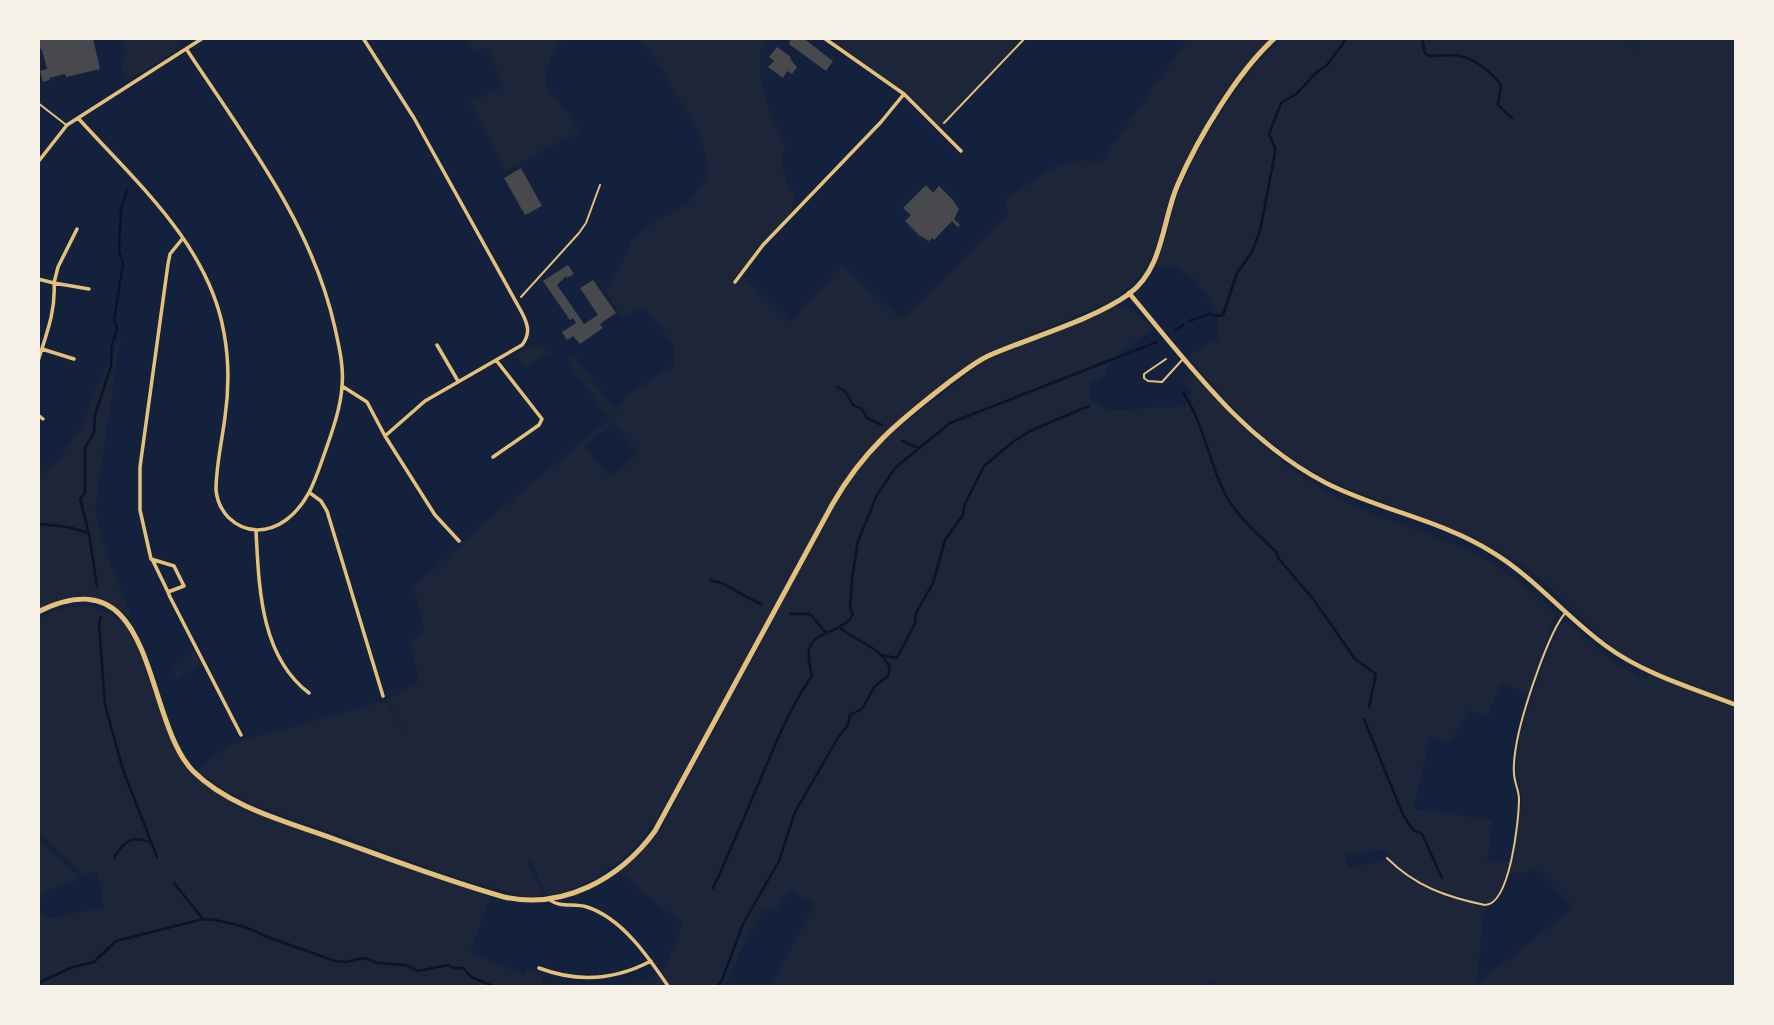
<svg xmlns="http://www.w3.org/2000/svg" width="1774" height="1025" font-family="Mulish,sans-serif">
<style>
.green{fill:#1d2539;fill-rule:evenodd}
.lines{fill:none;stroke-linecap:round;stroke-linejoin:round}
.stream{stroke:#0b132b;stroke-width:2.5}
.building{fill:#48494c}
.path{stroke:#e5c07b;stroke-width:2}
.service{stroke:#e5c07b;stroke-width:2}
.minor{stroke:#e5c07b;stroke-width:3.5}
.tertiary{stroke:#e5c07b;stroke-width:4.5}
.secondary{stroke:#e5c07b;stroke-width:5}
</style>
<rect width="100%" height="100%" fill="#14213d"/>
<path class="green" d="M837,38L1027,39L940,128L904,93L833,43Z
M123,39H174L181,49L127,80L121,69L125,54Z
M466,39H563C554,48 542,71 547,85C554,101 571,115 580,131L506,170L470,103L504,86L487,47L474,52Z
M639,39H771L760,53L761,82L772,118L785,144L781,161L786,181L794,194L792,215L763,245L741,274L791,322L842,265L901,319L945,279L1009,212L1005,201C1030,184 1068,148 1100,165C1127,122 1159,82 1187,39H1271L1260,50C1243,75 1226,101 1209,127C1201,140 1190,153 1183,167C1154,224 1169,266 1106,304L982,355L967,365L907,412L856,464L845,479L659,816C633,857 597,884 549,896L540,881L531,859L527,861L544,895L531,897L519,895L455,877L252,804L221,788L196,770L231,744L385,701L407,735L387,700L420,681L410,642L425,632L414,587L489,519L610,419L568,363L573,355L616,412L626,397L674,365V345L644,307L621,317L605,290L619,269L632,240L653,223L688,204L707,178C707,169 708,159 705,151C698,125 657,58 639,39ZM612,422L639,453L611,478L584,447Z
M1281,39H1625L1647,61L1627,39H1735V703C1692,686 1632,669 1598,635C1573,610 1546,579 1516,561C1458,526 1393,508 1331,481C1274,455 1227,404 1188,356L1220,338L1218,336V313L1197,281L1173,266L1154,268C1166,243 1170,216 1179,191C1198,144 1243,72 1281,39Z
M1116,306L1132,309L1153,329L1109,362L1105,375L1091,383V400L1105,409L1119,410L1185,406L1193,393L1182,380L1191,372C1232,415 1274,463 1327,492C1372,517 1423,530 1470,551C1503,566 1530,590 1556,614L1528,694L1502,682L1487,716L1470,710L1449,744L1430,735L1414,809L1493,820L1487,860L1509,862C1506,873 1502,896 1492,901C1488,903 1483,902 1479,902C1443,891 1407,883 1384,850L1345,854L1348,868L1386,860C1413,887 1447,900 1485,906L1476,984L1574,908L1538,870L1509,874C1514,852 1523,817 1521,794C1520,783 1515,773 1516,762C1522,717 1540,675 1556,633L1560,625L1566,620L1611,660L1647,680L1649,674L1735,708V986H1221L1212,980L1208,986H771L815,904L790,889L776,911L765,909L745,941L724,986H671L661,970L668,960L683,924L619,872L640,854L663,825L843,490L865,460L885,438L986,360Z
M121,335L95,509L108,559L133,620C105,596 72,592 39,610V475L50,470L81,429L93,395Z
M531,344L550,352L546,356L544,353L526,368L517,355Z
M92,606L111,614L132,631L157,704L179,755L196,777L218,794L324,838L491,897L470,952L524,975L527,969L544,974L541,986H39L38,911L47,917L54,918L97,908L104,910L101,886L96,872L85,875L38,832L39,620C55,607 71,606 92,606Z
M194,651L200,663L177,679L172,670Z
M39,841L79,877C68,889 48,885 39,899Z
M657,974L666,986H634Z"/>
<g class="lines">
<path class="stream" d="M1422,38L1425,54C1435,59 1442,54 1453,55C1473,56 1489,70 1501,85L1498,105L1512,118
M1189,321L1210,314L1215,316L1223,315L1237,273L1252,252L1260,231L1275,153V148L1269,134L1281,103L1296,94L1317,72L1327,65L1347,38
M1175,331L1183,325
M837,387L845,391L853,405L862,409L867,418L882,425
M1183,392C1204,425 1209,461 1225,494C1237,517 1258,534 1276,552L1279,559L1314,600L1355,659L1376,674L1369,707
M902,441L918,448
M39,524L68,527L89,533L97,587
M89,533L80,499L85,493V448L94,432L95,415L111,366L112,345L117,328L114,320L123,264L119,251L121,209L127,190
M710,580C734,585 741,597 762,604
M790,614H810L826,633
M101,617L99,625L105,705L123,770L157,857
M881,655L897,658L915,623L916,613L933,583L945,540L963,515L964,506L984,466L1014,441L1032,430L1089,406
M1364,719L1403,815L1413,830L1422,834L1442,878
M114,858C124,840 133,835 152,843
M174,883L202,918
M713,888C730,852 745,815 761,778C776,743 790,707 812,676C805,645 807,640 838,628
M38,983L73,967L94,962L116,941L203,919C215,919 252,927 262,935L335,961L345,962L364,958L378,963L406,965L418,971L448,965L453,968H463L471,977L493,986
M718,986L722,980L743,924L779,861L795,812L839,736L848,725L850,715L862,709L875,686L888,676L890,668C880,646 857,642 839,627L849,621L853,614L850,608L852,578L858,541L877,495L895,468L950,423L1157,342"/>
</g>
<path class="building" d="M38,38H93L100,69L66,77L65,74L49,78L50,80L43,82L40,71L47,69L42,50L38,46Z
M791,38H803L833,61L826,71L789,44Z
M777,47L791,57L790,59L797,67L792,74L787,71L783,78L768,67L774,61L769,57Z
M521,168L542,206L525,215L504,178Z
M926,185L933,193L939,186L953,200L959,209L954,219L960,225L958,227L952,221L934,240L932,238L929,241L919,235L905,221L911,215L903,208Z
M568,265L574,274L567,278L566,276L557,285L584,324L598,315L580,288L593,280L616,313L600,324L603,328L580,344L573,336L567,340L562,332L576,323L573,318L570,320L543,281Z"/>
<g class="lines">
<path class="path" d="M944,123L1025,38
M521,297L579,233L586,223L600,185"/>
<path class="service" d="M38,103L65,124
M1166,359L1144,374V378L1148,381L1162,382L1183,359
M1387,858C1415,886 1446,897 1485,905C1510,905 1519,820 1519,799C1519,790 1514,782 1514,773C1513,763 1515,752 1517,741C1522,714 1548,632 1566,612"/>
<path class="minor" d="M824,38L904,94L961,151
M78,118C135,181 209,245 224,333C229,360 229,389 225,417C222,441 216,466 216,490C217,500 222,511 229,518C246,534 268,533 286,520C309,503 316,477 325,452C332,432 341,407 342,386C344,366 339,347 335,328C312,224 245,138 187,50
M38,162L67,125L203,38
M77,229L58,267L54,283L89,289
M183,238L170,254L168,264L140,467V510L151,559L174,566L184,586L168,592L170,597L241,735
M38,279L54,283C56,311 46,335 38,361
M735,282L763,245L881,122L904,94
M437,345L458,381
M42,349L74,359
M342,386L367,402L385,436L425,401L522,345C531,333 528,324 521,311L414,118L363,38
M38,415L43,419
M385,436L435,515L459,541
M493,457L539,425L542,419L496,360
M310,493L321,501L327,511L383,696
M256,531C259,586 260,656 309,693
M152,559L168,592
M550,900C560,908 574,903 587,907C622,918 649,958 668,986
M539,968C578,983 615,980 651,961"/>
<path class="tertiary" d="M1129,293C1188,363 1243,440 1326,483C1379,510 1441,520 1492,552C1535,578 1566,617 1606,646C1644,674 1692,688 1736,705"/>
<path class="secondary" d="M38,612C158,552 142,718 193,771C230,808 289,822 337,840C392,860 447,881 504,897C563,910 620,879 655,831L832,505C863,450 899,421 948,383C961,374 973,363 988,356C1031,337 1091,321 1129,294C1164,268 1162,220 1178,184C1198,138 1238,71 1275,38"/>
</g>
<rect width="1774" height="1025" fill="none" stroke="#f6f1e7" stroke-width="80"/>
</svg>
